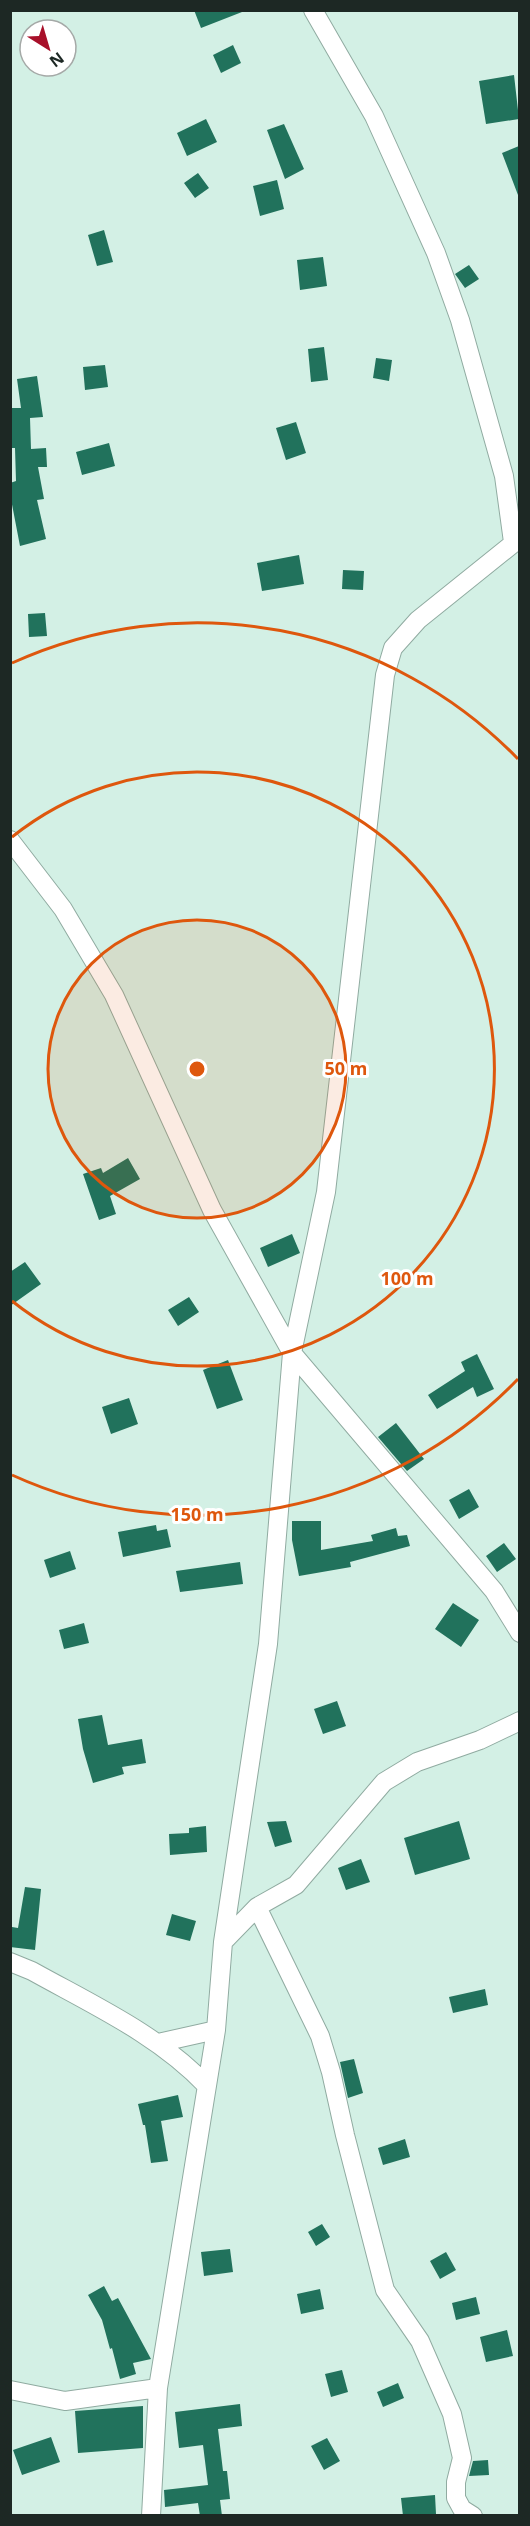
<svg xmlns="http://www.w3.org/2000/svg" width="530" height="2526" font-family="'Noto Sans',sans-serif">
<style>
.building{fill:#21725c}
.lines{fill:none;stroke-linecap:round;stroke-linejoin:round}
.minor-casing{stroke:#90aba1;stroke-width:20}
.minor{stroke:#fff;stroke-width:18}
.ring{fill:none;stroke:#de570d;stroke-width:3}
.centre{fill:#de570d;stroke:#fff;stroke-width:3}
.ring-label{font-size:18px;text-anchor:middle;font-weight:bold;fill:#de570d;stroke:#fff;stroke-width:6;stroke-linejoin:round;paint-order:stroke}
</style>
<rect width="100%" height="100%" fill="#d3f0e5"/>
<path class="building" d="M194,10H242V12L201,28Z
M233,45L241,63L221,73L213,55Z
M514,75L519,119L486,124L479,81Z
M206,119L217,142L187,156L177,133Z
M284,124L304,169L285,179L267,130Z
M519,146V194L518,195L502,153Z
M198,173L209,188L195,198L184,183Z
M277,180L284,209L260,216L253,186Z
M104,230L113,262L97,266L88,235Z
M323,257L327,286L300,290L297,260Z
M469,265L479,279L465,288L455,274Z
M324,347L328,380L311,382L308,349Z
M376,358L392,360L389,381L373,378Z
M105,365L108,387L85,390L83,367Z
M37,376L43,417L30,418L31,449L46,448L47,467H38L44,499L37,500L46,539L20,546L10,494V483L16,481L15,448H10V408H21L17,379Z
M296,422L306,453L286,460L276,428Z
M109,443L115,466L82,475L76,452Z
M299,555L304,584L262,591L257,563Z
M343,570L364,571L363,590L342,589Z
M45,613L47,636L29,637L28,614Z
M128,1158L140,1179L110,1196L116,1214L99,1220L83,1174L101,1168L103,1173Z
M292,1234L300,1253L268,1267L260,1248Z
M25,1262L41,1284L10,1306V1272Z
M189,1297L199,1312L178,1326L168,1310Z
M477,1354L494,1389L477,1397L473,1387L437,1409L428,1395L465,1371L461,1362Z
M228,1360L243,1400L217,1409L203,1370Z
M129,1398L138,1424L111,1434L102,1407Z
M396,1423L424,1459L407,1471L378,1437Z
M469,1489L479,1507L459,1519L449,1500Z
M292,1521H321V1550L373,1541L371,1535L396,1528L398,1536L407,1535L410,1546L350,1562L351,1567L299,1576L292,1540Z
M156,1525L157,1531L167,1529L171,1547L123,1557L118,1532Z
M504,1543L516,1559L497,1572L486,1556Z
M70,1551L76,1569L50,1578L44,1560Z
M240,1562L243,1584L180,1592L176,1571Z
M453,1603L479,1620L461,1647L435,1629Z
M84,1623L89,1643L64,1649L59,1630Z
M337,1701L346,1726L323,1734L314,1709Z
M102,1715L108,1745L142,1739L146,1763L122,1767L124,1774L93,1783L83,1749L78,1719Z
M286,1821L292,1842L275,1847L267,1822Z
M459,1821L470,1859L415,1875L404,1838Z
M206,1826L207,1852L170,1855L169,1834L189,1833V1828Z
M361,1859L370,1882L346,1890L338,1868Z
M25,1887L41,1889L35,1950L10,1947L12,1927L18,1928Z
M172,1914L196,1921L190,1941L166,1935Z
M485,1989L488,2005L453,2013L449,1997Z
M354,2059L363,2093L348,2098L340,2062Z
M178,2095L183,2117L161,2121L168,2161L151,2163L145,2125H143L138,2104Z
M405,2139L410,2157L383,2165L378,2148Z
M322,2224L330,2237L316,2246L308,2232Z
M230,2249L233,2272L204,2276L201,2252Z
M446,2252L456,2270L440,2279L430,2261Z
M104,2286L112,2301L118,2298L151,2359L133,2363L136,2374L120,2379L112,2348L110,2349L102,2320L88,2295Z
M320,2289L324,2309L301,2314L297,2294Z
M476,2297L480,2314L456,2320L452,2303Z
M507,2330L513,2356L486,2362L480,2337Z
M342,2370L348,2392L331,2397L325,2374Z
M398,2383L404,2398L383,2407L377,2392Z
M240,2404L242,2426L218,2429L223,2471H227L230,2499L220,2500L222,2516H200L198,2503L165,2507L164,2490L208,2485L203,2445L179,2448L175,2412Z
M143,2406V2448L78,2453L75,2411Z
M51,2437L60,2462L22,2475L13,2450Z
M327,2438L340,2461L324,2470L311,2446Z
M488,2460L489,2475L469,2476L473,2461Z
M435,2495L436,2514L403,2516L401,2498Z"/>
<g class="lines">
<defs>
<path id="minor" d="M313,10L374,116L436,253L460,320L504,476L513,542
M10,840L63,909L114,995L212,1210L292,1353L494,1591L520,1633
M257,1907L320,2036L331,2072L345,2135L385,2290L420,2341L452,2414L462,2458L456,2482V2498L462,2509L473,2516
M223,1942L257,1907L296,1885L384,1782L417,1762L480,1740L520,1721
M10,1962L32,1971C93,2005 159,2035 207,2086
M158,2043L216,2030
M10,2390L65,2401L158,2388
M151,2516L158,2388L216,2030L223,1942L268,1644L292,1353L326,1192L385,675L393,648L418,620L520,538"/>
</defs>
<use href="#minor" class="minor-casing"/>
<use href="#minor" class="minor"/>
</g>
<circle cx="197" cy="1069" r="149" fill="#de570d" fill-opacity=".12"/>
<g class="ring">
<circle cx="197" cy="1069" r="149"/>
<path d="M12 837A297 297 0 1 1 12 1301"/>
<path d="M518 1379A446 446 0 0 1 12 1475M12 663A446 446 0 0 1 518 759"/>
</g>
<circle cx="197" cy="1069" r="9" class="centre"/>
<g class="ring-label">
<text x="346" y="1075">50 m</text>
<text x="407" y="1285">100 m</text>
<text x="197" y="1521">150 m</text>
</g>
<rect width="530" height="2526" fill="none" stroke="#1d2824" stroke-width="24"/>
<g transform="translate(48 48) rotate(143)"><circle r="28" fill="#ffffff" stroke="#a5a9a7" stroke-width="1.5"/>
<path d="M0-4.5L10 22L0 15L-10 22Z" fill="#a8102a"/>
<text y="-9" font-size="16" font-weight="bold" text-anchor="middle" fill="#1d2824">N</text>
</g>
</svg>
